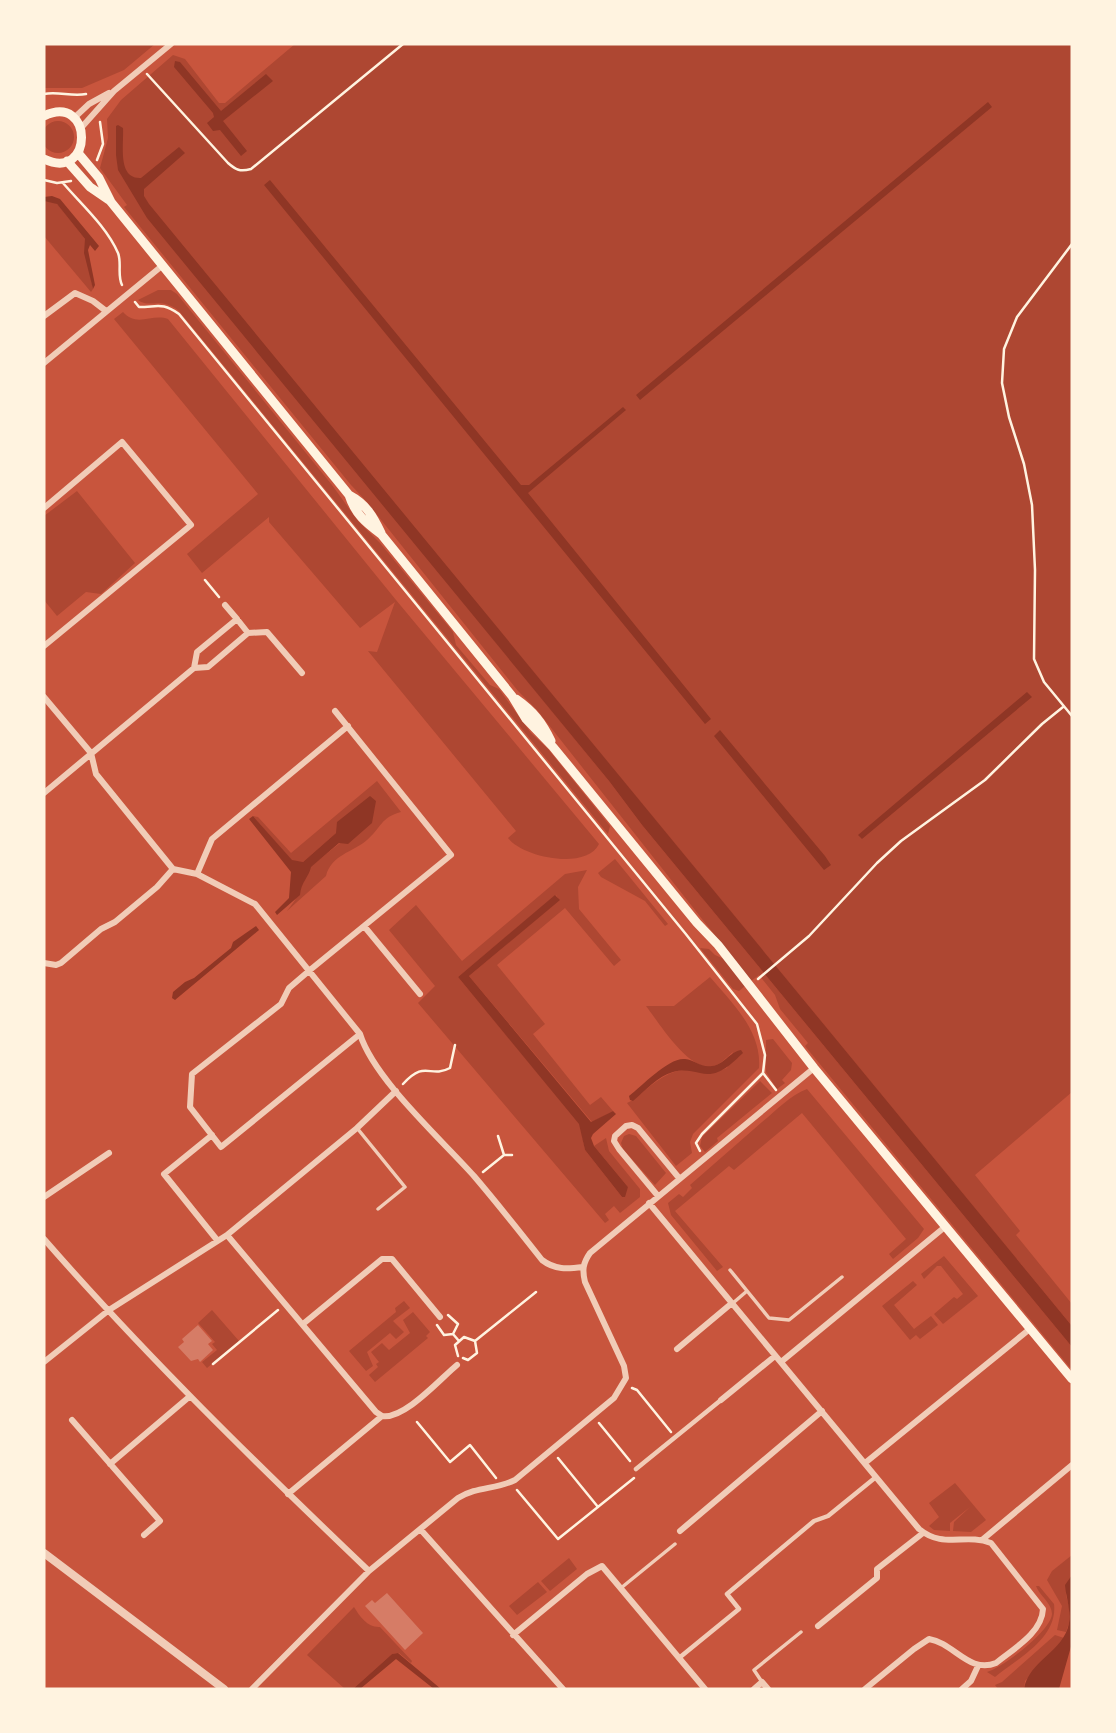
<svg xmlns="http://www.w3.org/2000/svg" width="1116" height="1733" font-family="'IBM Plex Serif',serif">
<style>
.green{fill:#ae4732}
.water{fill:#8f3625}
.building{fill:#d67c66}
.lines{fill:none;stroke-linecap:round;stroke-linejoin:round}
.path{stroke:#fff3e0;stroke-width:2.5}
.service{stroke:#f1ccb7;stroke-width:3.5}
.pedestrian{stroke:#f1ccb7;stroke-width:4.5}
.minor{stroke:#f1ccb7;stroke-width:6}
.tertiary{stroke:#f1ccb7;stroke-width:8}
.secondary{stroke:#fff3e0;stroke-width:9}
</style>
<rect width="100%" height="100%" fill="#c8553d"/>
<path class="green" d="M44,44H155L124,70L82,88H44Z
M295,44H1072V1092L975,1175L1020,1231L1016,1235L1072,1304V1326L489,618L191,269L609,781L642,825L1072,1347V1370L805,1046L808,1043L780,1009L775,995L759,975L751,981L537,710L518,691L366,501L351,485L124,207L127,205L100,168L108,138L107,119L121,100L173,55L185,59L219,103H225Z
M42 137a16 16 0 1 1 32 0a16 16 0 1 1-32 0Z
M44,201L54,202L58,205L85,239V251L93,289L91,292L44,236Z
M158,290H171L177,294L332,485L358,521L380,543L453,632L456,645L490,685L499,689L531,733L548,749L610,826L608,834L179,311C161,296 149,309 138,300Z
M123,312C137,328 152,313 168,319L396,600L599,844C586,871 522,857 508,838L516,831L368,651L377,652L395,602L360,628L269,522V517L202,573L187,554L258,494L114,319Z
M77,491L135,563L101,594L86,592L57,616L44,600V516Z
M377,781L401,812C381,817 381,828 367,840C353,852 331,855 326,876L287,911C297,898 297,898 302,883C304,876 309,875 310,867L340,843L336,833L303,862L292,861L253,816L258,817L291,853Z
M615,859L668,924L665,926L645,901L601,877L598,873Z
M587,870L578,887L579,909L621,960L614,966L565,908L497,965L545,1024L533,1034L590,1105L601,1097L613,1111L592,1122L469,976L559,900L556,895L458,977L580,1124L585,1150L622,1197L628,1187L594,1146L606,1138L609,1151L640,1189V1197L620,1213L614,1206L605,1214L609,1220L605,1223L418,1003L435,986L389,930L416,905L462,961L565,874Z
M700,948L709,949L715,955L724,959L745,986L739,991L733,989Z
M710,977C732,1003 762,1031 759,1068L693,1134L690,1142L692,1153L676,1166L627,1103L633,1100C649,1088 663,1072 684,1070C704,1068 702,1079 727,1068L733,1052C726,1058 719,1066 710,1067C687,1068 659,1023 646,1006H674Z
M773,1039L792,1063L791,1070L782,1080L785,1083L777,1089L766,1072V1040Z
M760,1081L772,1093L717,1138L718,1141L705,1152L700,1146L702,1137Z
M807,1089L924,1229L918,1238L893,1259L889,1254L906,1239L802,1113L734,1170L729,1166L675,1211L723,1267L717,1271L671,1215L668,1203L679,1194L683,1197L692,1188L690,1185C714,1164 738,1143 762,1122C776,1111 790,1095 807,1089Z
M629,1134L636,1136L666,1173L655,1185L623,1149L621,1143L624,1136Z
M944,1256L978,1296L943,1324L934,1314L954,1297L957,1299L963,1294L941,1266H937L924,1279L921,1274Z
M913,1281L917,1285L894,1305L914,1329L931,1316L938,1325L920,1339L916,1335L910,1340L882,1306Z
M404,1301L410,1308L393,1321L404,1332L396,1339L390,1333L367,1352L373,1366L366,1371L349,1351L396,1312L395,1308Z
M212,1310L239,1341L207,1368L202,1362L217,1350L212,1344L215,1342L198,1323Z
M413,1312L430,1332L426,1336L428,1338L375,1382L369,1375L378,1367L376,1364L379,1362L371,1352L382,1343L389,1350L410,1333L403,1320Z
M955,1483L986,1520L971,1532L953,1531L954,1522L970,1507L950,1523V1531L934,1530L929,1526L939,1517L929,1503Z
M1072,1555V1575L1066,1595L1069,1607V1623L1066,1632L1057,1630L1062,1606L1047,1580L1052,1571Z
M569,1558L577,1569L550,1591L541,1581Z
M538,1582L547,1592L517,1615L509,1606Z
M1036,1586H1039L1054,1604C1058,1638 1018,1658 995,1677L987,1672C1002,1668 1051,1631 1052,1614C1052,1603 1039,1595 1036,1586Z
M354,1607C360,1617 368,1628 380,1627L412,1661L411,1663L399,1653L392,1654L353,1689H345L307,1655Z
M1055,1635L1064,1638L1063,1640L1025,1681L1024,1689H998L995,1685L1002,1682Z"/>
<path class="water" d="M175,61L180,62L221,111L266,74L273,81L223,121L247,151L241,156L220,130L213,131L207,123L214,117L213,113L174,67Z
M988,102L992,107L640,400L636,395Z
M118,125L123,128C124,145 117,179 141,178L179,147L185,153L144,189V196L149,204L1072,1326V1347L642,825L609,781L147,218L118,170L116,155V126Z
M270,180L521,485H529L623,407L626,410L528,493L711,719L705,724L264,185Z
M52,196L60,199L99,246L95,251L90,245L88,250L95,285L93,289L84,253L85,239L57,204L44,201V197Z
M1027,692L1032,697L862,839L858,835Z
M720,730L825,856L831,865L824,870L714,736Z
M370,796L376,801L372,823L348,844L339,843L311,867C309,877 301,882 300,895L277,915L275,912L289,898L291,872L249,819L253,816L292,860L303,862L336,833L337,822Z
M555,895L560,900L469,976L591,1122L613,1111L616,1114L593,1134L591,1138L594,1146L628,1187L625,1197H622L585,1150L579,1124L458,977Z
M256,926L259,930L175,1000L172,998L173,992L185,982L194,978L231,948L233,942Z
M741,1050L743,1053C731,1064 719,1078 700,1073C690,1071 684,1069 673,1072C658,1076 645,1091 633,1101L630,1100L629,1096C642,1086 669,1057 685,1059C695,1060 701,1068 712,1066C724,1065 729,1052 741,1050Z
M1072,1575V1643L1059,1689H1024C1029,1660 1064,1652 1069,1623C1071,1610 1066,1597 1065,1585Z
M398,1653L441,1689H434L396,1659L360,1689H353L392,1654Z"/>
<path class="building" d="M198,1325L212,1341L208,1344L213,1350L200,1362L198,1359L191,1361L178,1347L184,1342L182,1339Z
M387,1593L423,1633L405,1650L365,1606L372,1600L375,1603Z"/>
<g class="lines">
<path class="path" d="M147,74L228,163C236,170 240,172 251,169L403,44
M44,94C58,91 72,97 86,94
M97,160L103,144L100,122
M44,180L57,183L71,181
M63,183C81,204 107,227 118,253C122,263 117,275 122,285
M1072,244L1017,317L1004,349L1002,383L1009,417L1024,464L1032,505L1035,570L1034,659L1044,682L1072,716
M135,302L139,307C158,307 162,302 179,314L685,933L757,1024L765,1055L763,1073
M205,580L219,597
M758,979L809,936L877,863L901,841L985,780L1042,724L1063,707
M763,1073L776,1090
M403,1084C426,1059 429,1079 450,1068L455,1045
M498,1136L504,1155
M700,1151L696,1143L702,1134L763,1073
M483,1172L504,1155H512
M448,1315L458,1324L453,1334
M437,1325L444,1335L453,1334L459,1341
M475,1341L536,1292
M458,1356L455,1345L464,1337L475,1341
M463,1358L468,1360L477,1353L475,1341
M213,1364L278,1310
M632,1388L637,1390L671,1432
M417,1422L450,1462L470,1445L496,1478
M599,1423L630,1461
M558,1458L598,1507
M517,1490L558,1539L634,1478"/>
<path class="service" d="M357,1128L405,1187L378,1209
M730,1270L769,1318L789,1320L842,1277
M733,1303L747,1291
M621,1588L675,1544
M762,1682L754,1670L801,1632"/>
<path class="pedestrian" d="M636,1469L721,1400
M679,1658L739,1609L727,1594L814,1521L828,1516L876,1477"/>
<path class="minor" d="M74,118L89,104L109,93
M81,128L114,91L171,44
M44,316L75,293L93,301L106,311
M44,363L163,265
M44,508L122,442L191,525L44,646
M225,605L237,619
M194,668L197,652L237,619L248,633
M44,697L91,753L96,774L173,869
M335,711L451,855L310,970L289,988L281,1004L192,1074L190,1107L221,1147L360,1034
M44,793L194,668L208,667L248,633L267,632L302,673
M197,874L212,839L348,726
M364,926L420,994
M44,963L56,965L61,963L101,929L115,922L157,887L173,869L197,874L255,904L360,1034C374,1079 441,1139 474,1176C497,1203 520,1232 542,1260C555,1270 567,1269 583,1267
M212,1135L164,1174L217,1240
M658,1196L619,1149L614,1141L615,1136L626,1126L632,1125L638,1128L679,1178
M44,1197L109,1153
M649,1203L919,1529C943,1549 965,1533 991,1543L1043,1609C1042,1633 1013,1649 996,1663C969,1674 954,1643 929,1639L914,1649L865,1689
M227,1235L376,1412L382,1416
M44,1239C146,1356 257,1464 369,1571
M303,1324L382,1259H392L440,1317
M677,1349L732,1303
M44,1362L109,1310L227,1235L357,1128L396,1091
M781,1362L946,1226
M721,1400L775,1356
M382,1416C404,1420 440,1379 457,1365
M72,1420L160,1521L144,1535
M865,1463L1031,1328
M110,1464L189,1397
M288,1494L382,1416
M421,1530L563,1689
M680,1531L822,1411
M982,1540L1072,1465
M818,1626L877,1578V1569L923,1533
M513,1635L587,1574L602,1566L705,1689
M252,1689L369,1571L458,1498C478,1486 494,1490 515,1480L614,1398L626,1378L624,1366L585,1282C582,1270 583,1263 590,1253L814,1068
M754,1689L762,1682L768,1689
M962,1689L971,1681L978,1666"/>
<path class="tertiary" d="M44,1553L224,1689"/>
<path class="secondary" d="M44,116C94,92 94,183 44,159
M78,153L99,178L111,202L349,495C366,504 373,516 381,533
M67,161L90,187L109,200
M349,495C355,514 366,523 381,534L512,696L526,719L553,747L697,923L718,945L814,1068L1072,1379
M516,699C533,711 542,722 551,741"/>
</g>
<rect width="1116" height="1733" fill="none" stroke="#fff3e0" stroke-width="91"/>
</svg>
